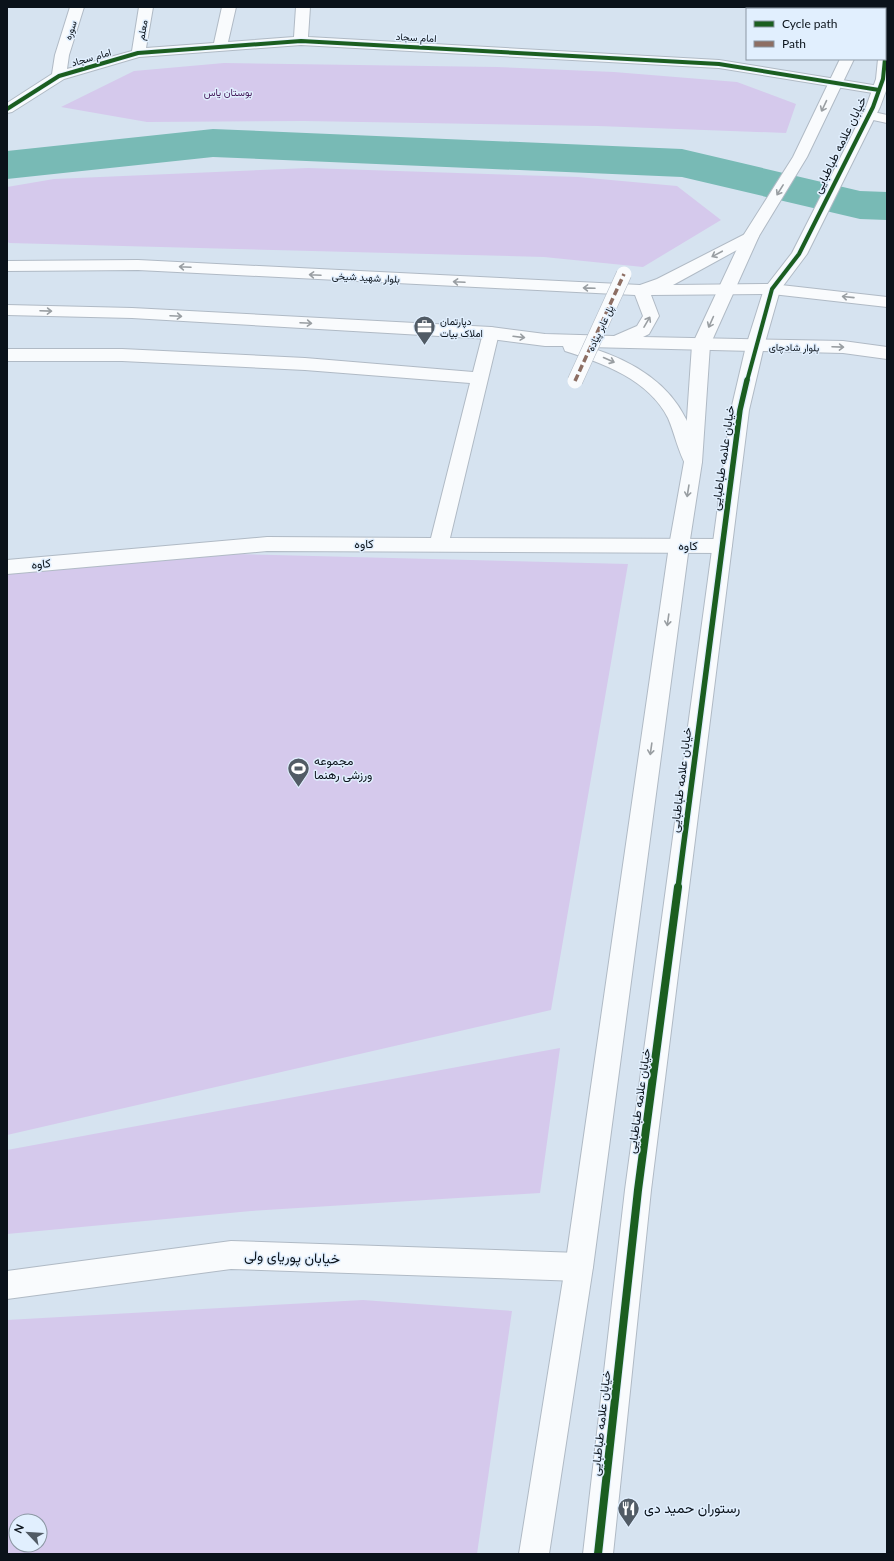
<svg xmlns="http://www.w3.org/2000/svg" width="894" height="1561" font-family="Lato,Vazirmatn,sans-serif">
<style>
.green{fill:#d5c9ec;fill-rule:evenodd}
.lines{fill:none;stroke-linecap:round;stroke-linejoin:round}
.river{fill:#78bab5;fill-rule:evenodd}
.minor-casing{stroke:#b0bac5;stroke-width:2}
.tertiary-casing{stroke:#b0bac5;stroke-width:2}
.secondary-casing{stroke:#b0bac5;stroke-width:2}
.minor{fill:#f9fbfd;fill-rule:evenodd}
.tertiary{fill:#f9fbfd;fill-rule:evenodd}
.secondary{fill:#f9fbfd;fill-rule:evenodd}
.pedestrian-bridge-casing{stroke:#b0bac5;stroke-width:16;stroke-linecap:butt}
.pedestrian-bridge{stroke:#f9fbfd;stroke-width:15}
.quiet{stroke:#8d6e63;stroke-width:3.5;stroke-dasharray:7 3.5;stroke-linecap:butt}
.cycleway-far2-casing{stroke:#e1effe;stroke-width:5.5}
.cycleway-far1-casing{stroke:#e1effe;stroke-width:8}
.cycleway-casing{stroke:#e1effe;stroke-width:10}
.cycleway-far2{stroke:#1b5e20;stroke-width:4}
.cycleway-far1{stroke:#1b5e20;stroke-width:5.5}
.cycleway{stroke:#1b5e20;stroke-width:8}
.oneway{stroke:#999ea2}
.labels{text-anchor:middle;stroke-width:3;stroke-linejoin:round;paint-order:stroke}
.far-street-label{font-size:10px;fill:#0a121a;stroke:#e1effe}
.far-park-label{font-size:10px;fill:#421658;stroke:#e1effe}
.far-poi-label{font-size:10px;fill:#0a121a;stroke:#e1effe;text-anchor:start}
.street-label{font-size:12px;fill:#0a121a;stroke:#e1effe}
.poi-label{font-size:12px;fill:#0a121a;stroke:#e1effe;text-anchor:start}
.near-street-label{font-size:14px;fill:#0a121a;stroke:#e1effe}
.near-poi-label{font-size:14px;fill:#0a121a;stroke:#e1effe;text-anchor:start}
</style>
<rect width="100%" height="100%" fill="#d6e3f0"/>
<path class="green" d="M224,63L497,67L614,72L737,82L796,104L786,133L598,126L304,121L147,122L61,107L134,71Z
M308,168L578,177L677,186L721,220L643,267L544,257L9,243L7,241V187L54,179Z
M117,551L628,564L551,1010L7,1135V566Z
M560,1048L540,1193L251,1211L7,1234V1150Z
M363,1300L512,1311L477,1554H7V1320ZM16,1521H40V1545H16Z"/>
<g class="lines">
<path class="river" d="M213,129L682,149L860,191L887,192V220L860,219L682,177L213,157L7,179V151Z"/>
<defs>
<path id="minor" d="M70,7H84L69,55L67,69L132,51L139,7H153L146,48L214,43L222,7H236L228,42L294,37L296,7H310L308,37L719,60L879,86L884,87L886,90L884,93L879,94L719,68L301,45L139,57L64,79L12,112L7,113V103L52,74L55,55Z
M869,111L887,115V123L864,118L862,115L864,112Z
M491,327L497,329L499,333L450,538L722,539L729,541L732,546L729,551L722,553L267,551L7,574V560L267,537L431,538L470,383L305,370L122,361H7V349H122L305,358L473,372L483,333L485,329Z
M231,1241L579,1253L589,1257L593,1267L589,1277L579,1281L231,1269L7,1299V1271Z"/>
<path id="tertiary" d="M885,15H887V34H885Z
M885,35H887V88L880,107L807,254L780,290L764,346L749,410L651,1190L613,1554H583L625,1190L731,410L746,346L764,289L792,253L866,107L876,79L878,59H885Z
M840,59H854L807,157L759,236L710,345L702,462L689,546L593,1267L549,1554H519L565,1267L669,546L684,462L692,345L743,236L793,157Z"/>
<path id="secondary" d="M751,231L757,233L759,236L757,239L673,285L772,284L887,297V307L772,294L651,295L659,316L649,334L643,337L843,341L887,347V359L843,353L588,347C628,359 667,380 686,419C693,433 697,448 702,462L699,467L693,469L687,467C678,452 675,434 668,418C649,380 603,363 565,351L563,346H545L491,339L132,318L7,315V305L132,308L491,327L545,334L614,336L637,326L643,316L635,295L138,270L7,271V261L138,260L640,285L657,279Z"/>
</defs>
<use href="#minor" class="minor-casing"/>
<use href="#tertiary" class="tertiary-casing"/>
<use href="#secondary" class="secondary-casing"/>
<use href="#minor" class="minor"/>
<use href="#tertiary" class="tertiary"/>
<use href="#secondary" class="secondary"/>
<defs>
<path id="pedestrian-bridge" d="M575,381L624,274"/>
</defs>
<use href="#pedestrian-bridge" class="pedestrian-bridge-casing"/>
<use href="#pedestrian-bridge" class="pedestrian-bridge"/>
<path class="quiet" d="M575,381L624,274"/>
<defs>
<path id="cycleway-far2" d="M7,109L59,76L138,53L301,41L719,64L879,90
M747,381L772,289L799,254L873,107L883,79L887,39"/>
<path id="cycleway-far1" d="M678,888L740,410L747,380"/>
<path id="cycleway" d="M598,1554L638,1190L678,887"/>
</defs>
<use href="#cycleway-far2" class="cycleway-far2-casing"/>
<use href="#cycleway-far1" class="cycleway-far1-casing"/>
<use href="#cycleway" class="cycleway-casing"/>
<use href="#cycleway-far2" class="cycleway-far2"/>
<use href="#cycleway-far1" class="cycleway-far1"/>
<use href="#cycleway" class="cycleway"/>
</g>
<defs><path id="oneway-shaft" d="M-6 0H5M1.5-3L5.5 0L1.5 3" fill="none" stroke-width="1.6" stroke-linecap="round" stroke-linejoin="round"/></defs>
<g class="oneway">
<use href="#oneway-shaft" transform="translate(824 106) rotate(115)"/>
<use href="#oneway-shaft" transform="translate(780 190) rotate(122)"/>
<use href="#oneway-shaft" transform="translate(717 254) rotate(152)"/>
<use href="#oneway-shaft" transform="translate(185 267) rotate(-177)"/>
<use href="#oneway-shaft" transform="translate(315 275) rotate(-177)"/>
<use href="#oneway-shaft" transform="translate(459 282) rotate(-177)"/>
<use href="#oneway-shaft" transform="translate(589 288) rotate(-178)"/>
<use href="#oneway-shaft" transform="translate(848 297) rotate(-174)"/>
<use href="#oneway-shaft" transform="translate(46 311) rotate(2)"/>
<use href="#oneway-shaft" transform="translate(176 316) rotate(3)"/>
<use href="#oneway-shaft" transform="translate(647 322) rotate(-60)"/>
<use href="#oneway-shaft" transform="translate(711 322) rotate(114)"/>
<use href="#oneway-shaft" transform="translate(306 323) rotate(3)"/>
<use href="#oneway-shaft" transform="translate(519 337) rotate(7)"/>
<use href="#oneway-shaft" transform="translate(838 347) rotate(2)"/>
<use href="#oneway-shaft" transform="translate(609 360) rotate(24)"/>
<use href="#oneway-shaft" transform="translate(688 491) rotate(99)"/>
<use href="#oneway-shaft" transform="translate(668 620) rotate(98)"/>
<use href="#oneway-shaft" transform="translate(651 749) rotate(98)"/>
</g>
<defs>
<symbol id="office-pin" viewBox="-11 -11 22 30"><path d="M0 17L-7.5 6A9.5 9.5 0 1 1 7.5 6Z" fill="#515b65" stroke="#e1effe"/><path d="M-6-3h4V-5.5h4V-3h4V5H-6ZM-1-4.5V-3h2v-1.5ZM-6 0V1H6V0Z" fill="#fff"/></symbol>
<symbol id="stadium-pin" viewBox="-11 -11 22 30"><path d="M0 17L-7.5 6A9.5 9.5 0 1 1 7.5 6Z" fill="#515b65" stroke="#e1effe"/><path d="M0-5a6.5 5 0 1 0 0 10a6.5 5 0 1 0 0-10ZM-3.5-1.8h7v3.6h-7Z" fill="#fff"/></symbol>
<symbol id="restaurant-pin" viewBox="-11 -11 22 30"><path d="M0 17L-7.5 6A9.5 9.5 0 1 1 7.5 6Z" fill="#515b65" stroke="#e1effe"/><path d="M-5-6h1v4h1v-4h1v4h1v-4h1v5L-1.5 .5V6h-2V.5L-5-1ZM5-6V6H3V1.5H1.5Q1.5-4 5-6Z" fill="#fff"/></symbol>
</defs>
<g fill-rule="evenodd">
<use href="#office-pin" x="412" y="314" width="25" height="34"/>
<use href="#stadium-pin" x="286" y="756" width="25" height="34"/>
<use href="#restaurant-pin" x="616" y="1496" width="25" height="34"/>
</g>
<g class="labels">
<g class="far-street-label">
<text transform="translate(70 30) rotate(-72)" y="4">سوره</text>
<text transform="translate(142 30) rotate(-80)" y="4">معلم</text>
<text transform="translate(416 37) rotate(3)" y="4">امام سجاد</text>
<text transform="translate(91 57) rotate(-16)" y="4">امام سجاد</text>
<text transform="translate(366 277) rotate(3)" y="4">بلوار شهید شیخی</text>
<text transform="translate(600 328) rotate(-65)" y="4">پل عابر پیاده</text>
<text transform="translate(794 347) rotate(1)" y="4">بلوار شادچای</text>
</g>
<g class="far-park-label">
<text x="228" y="96">بوستان یاس</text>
</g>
<g class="far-poi-label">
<text x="440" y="325">دپارتمان<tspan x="440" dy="12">املاک بیات</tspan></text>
</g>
<g class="street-label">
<text transform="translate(840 145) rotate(-64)" y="4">خیابان علامه طباطبایی</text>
<text transform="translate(723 458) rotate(-82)" y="4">خیابان علامه طباطبایی</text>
<text x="364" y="548">کاوه</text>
<text transform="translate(688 546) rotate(1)" y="4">کاوه</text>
<text transform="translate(41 564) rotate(-5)" y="4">کاوه</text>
<text transform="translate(681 780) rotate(-83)" y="4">خیابان علامه طباطبایی</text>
<text transform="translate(639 1101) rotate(-82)" y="4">خیابان علامه طباطبایی</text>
<text transform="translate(601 1423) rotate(-84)" y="4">خیابان علامه طباطبایی</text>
</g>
<g class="poi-label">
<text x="314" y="765">مجموعه<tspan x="314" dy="14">ورزشی رهنما</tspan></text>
</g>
<g class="near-street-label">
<text transform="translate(292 1257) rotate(2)" y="5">خیابان پوریای ولی</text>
</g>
<g class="near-poi-label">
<text x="644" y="1513">رستوران حمید دی</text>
</g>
</g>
<rect width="894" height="1561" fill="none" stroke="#0a121a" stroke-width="16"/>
<rect x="746" y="8" width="140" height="52" fill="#e1effe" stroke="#8b97a3"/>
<rect x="754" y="21" width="20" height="6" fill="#1b5e20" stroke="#8b97a3"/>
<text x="782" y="28" font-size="12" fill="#0a121a">Cycle path</text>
<rect x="754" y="41" width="20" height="6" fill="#8d6e63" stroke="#8b97a3"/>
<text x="782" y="48" font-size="12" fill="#0a121a">Path</text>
<g transform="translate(28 1533) rotate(295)"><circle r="19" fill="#e1effe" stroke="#8b97a3"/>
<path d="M0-3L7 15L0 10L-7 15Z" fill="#515b65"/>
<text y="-6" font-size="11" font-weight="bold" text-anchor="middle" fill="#0a121a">N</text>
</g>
</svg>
